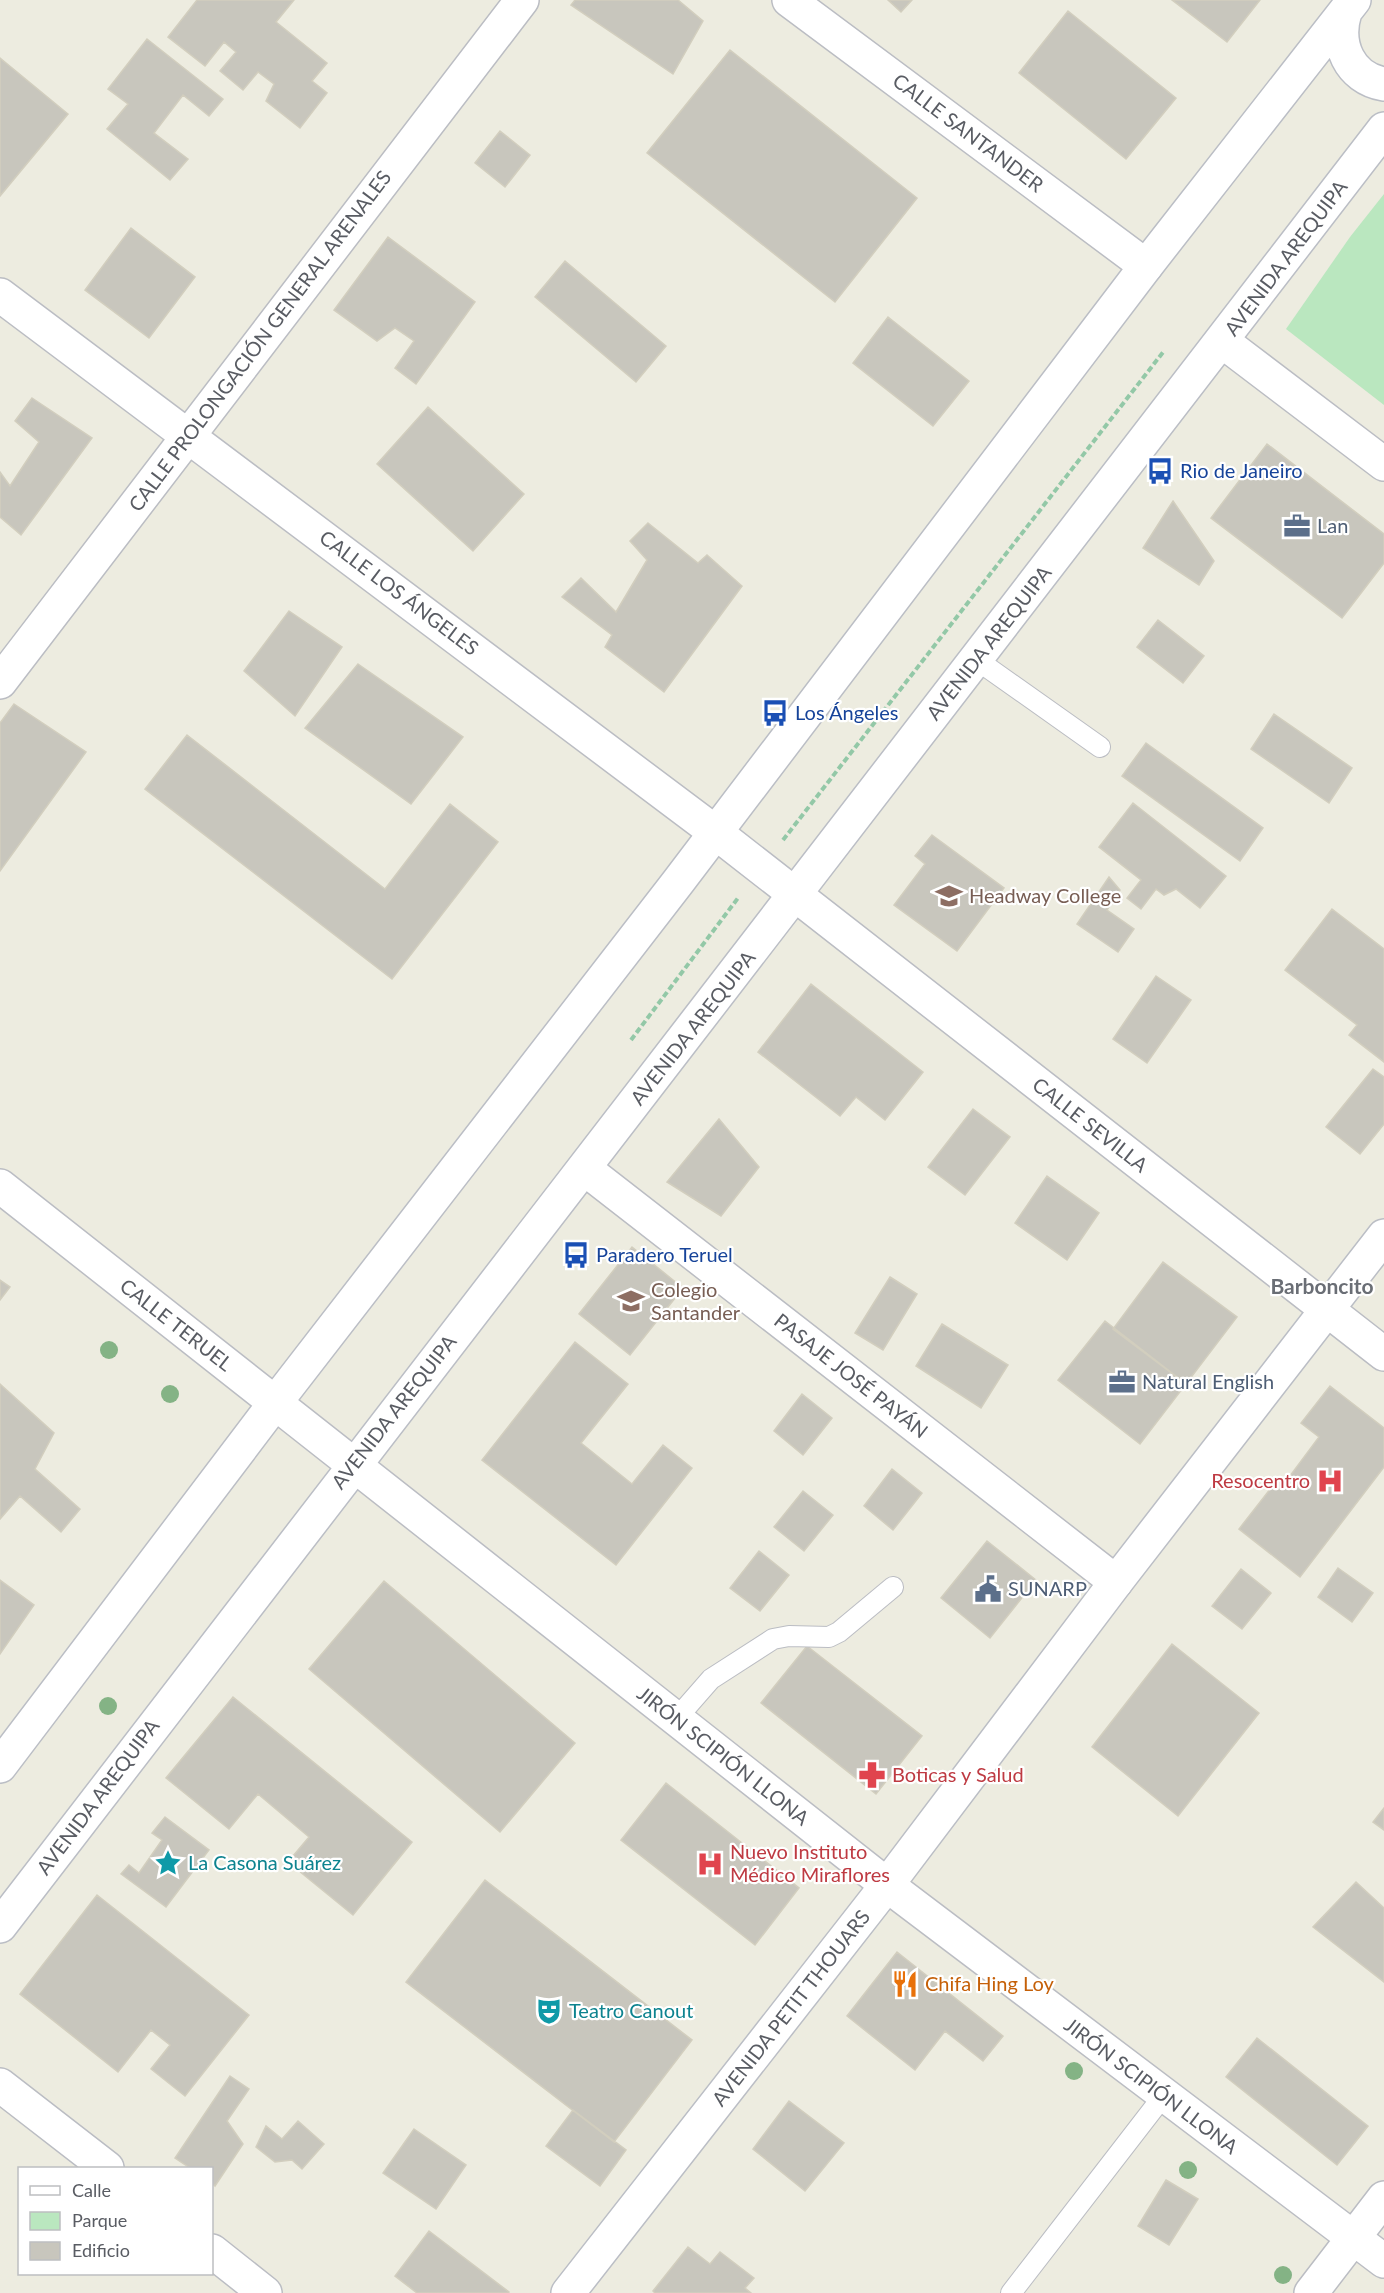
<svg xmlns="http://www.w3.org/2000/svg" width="1384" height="2293" font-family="Lato,sans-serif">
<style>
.green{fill:#bae7bf}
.building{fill:#c8c6bd;stroke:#d2cebe;stroke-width:1.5}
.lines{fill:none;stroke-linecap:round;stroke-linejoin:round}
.lane-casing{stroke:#bbbdc3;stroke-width:22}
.street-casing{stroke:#bbbdc3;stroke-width:36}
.secondary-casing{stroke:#bbbec5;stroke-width:36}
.path{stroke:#93c8a7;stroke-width:4;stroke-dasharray:6 3;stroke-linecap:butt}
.lane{stroke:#fff;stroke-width:20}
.street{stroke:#fff;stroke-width:33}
.secondary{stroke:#fff;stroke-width:33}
.tree{fill:#84b385}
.labels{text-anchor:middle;stroke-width:4.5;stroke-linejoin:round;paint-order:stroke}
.street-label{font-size:20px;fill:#595c63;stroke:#fff}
.transit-label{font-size:20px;fill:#164399;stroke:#fff;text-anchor:start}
.service-label{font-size:20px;fill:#4e5e75;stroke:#fff;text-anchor:start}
.education-label{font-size:20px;fill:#785e54;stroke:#fff;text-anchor:start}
.health-label{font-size:20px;fill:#be3a42;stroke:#fff;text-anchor:start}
.culture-label{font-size:20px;fill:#0d838f;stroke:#fff;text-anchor:start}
.food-label{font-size:20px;fill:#c56008;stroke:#fff;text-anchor:start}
.neighbourhood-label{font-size:21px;font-weight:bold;fill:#6a6e75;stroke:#fff}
</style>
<rect width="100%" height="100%" fill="#edece0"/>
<path class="green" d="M1384,194V405L1286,329L1350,237Z"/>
<path class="building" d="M197,0H294L276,22L327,63L312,81L327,93L300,128L266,101L274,84L258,72L243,90L220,71L236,52L224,42L205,66L168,37Z
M575,0H678L703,21L673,74L571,5Z
M888,0H912L901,12Z
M1172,0H1260L1227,42Z
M1068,11L1176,98L1126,159L1019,73Z
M147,39L223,99L209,116L183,95L154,133L188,159L170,180L107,129L128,104L108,89Z
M730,50L917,198L835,302L647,153Z
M0,58L68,114L0,196Z
M500,131L530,155L505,187L475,163Z
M131,228L195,277L149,338L85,290Z
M388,237L475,302L416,384L395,368L414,341L395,328L377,341L334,310Z
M565,261L666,346L636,382L535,297Z
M888,317L969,381L933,426L853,363Z
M32,398L92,438L21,535L0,517V472L10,486L39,442L15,421Z
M428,407L524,494L473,551L377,464Z
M1267,444L1384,534V563L1342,618L1211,518Z
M1173,501L1214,561L1199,585L1143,548Z
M648,523L698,563L707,555L742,586L664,692L605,647L612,635L562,597L581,578L616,612L647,560L630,541Z
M289,611L342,647L295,716L244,671Z
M1158,620L1204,656L1183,683L1137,647Z
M358,664L463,737L411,804L305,728Z
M14,704L86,752L0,871V723Z
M1274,714L1352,768L1329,803L1251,749Z
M187,735L385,889L450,804L498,842L392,979L145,789Z
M1146,743L1263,828L1240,861L1122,776Z
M1133,803L1226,876L1200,908L1176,889L1164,895L1156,889L1141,909L1127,898L1141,880L1099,847Z
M932,835L1004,888L957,951L894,905L925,864L915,856Z
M1109,877L1120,890L1107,910L1134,929L1118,952L1077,924Z
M1332,909L1384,949V1062L1349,1035L1357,1025L1285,970Z
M1156,976L1191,1000L1147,1063L1113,1039Z
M811,984L923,1072L885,1120L856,1097L840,1116L758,1052Z
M1373,1069L1384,1077V1124L1360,1154L1326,1127Z
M973,1109L1010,1137L965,1195L928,1167Z
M719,1119L759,1167L721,1216L667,1182Z
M1047,1176L1099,1213L1067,1260L1015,1223Z
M632,1247L683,1288L630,1355L579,1314Z
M1163,1262L1237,1317L1186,1384L1113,1329Z
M890,1277L917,1294L883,1350L855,1333Z
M0,1280L10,1287L0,1300Z
M1105,1321L1186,1384L1140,1444L1058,1380Z
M942,1324L1008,1365L981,1408L916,1366Z
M575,1342L628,1384L581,1443L632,1484L663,1445L692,1468L616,1565L482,1460Z
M0,1384L54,1433L35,1469L80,1509L61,1532L20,1496L0,1519Z
M1330,1386L1384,1428V1467L1300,1577L1239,1529L1278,1479L1284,1484L1319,1437L1301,1423Z
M802,1394L832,1418L803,1455L774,1431Z
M892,1469L922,1493L893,1530L864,1506Z
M803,1491L833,1515L804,1551L774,1527Z
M987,1541L1036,1580L990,1638L941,1598Z
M759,1551L789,1575L760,1611L730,1588Z
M1338,1568L1373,1593L1352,1622L1318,1597Z
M1241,1569L1271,1593L1242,1629L1212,1606Z
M0,1580L34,1605L0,1654Z
M384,1581L575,1743L500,1832L309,1669Z
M1172,1644L1259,1713L1178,1816L1092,1747Z
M807,1646L922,1736L876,1794L761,1703Z
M233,1697L412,1842L353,1915L288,1862L309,1837L258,1794L229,1829L166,1778Z
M666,1783L799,1888L755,1945L621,1840Z
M1384,1808V1830L1373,1822Z
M165,1817L209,1850L166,1907L121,1874L129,1865L139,1873L162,1840L152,1833Z
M485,1880L692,2040L614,2142L406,1982Z
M1356,1882L1384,1908V1982L1313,1927Z
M97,1895L249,2015L185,2096L151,2069L170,2045L151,2030L118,2072L20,1994Z
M897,1952L1003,2036L983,2061L945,2031L915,2070L847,2016Z
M1257,2038L1368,2126L1337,2165L1226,2077Z
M230,2076L249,2089L227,2121L243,2144L215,2186L212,2183V2168H190L175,2158Z
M789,2101L844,2143L805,2191L753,2149Z
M573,2110L626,2150L600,2186L546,2146Z
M298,2121L324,2144L302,2169L292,2160L275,2162L256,2147L266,2126L282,2139Z
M414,2129L466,2165L436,2209L383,2173Z
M1166,2180L1198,2199L1169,2245L1138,2226Z
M429,2231L509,2292L508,2293H417L395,2276Z
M688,2247L710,2264L720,2252L754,2278L745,2288L751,2293H655L653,2291Z"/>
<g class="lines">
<defs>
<path id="lane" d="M977,660L1100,747
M676,1719L711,1679L773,1639L789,1636L829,1637L839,1632L893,1587
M1011,2293L1164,2095"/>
<path id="street" d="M789,0L1146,266
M0,295L715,832L1384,1354
M1222,341L1384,464
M0,682L522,0
M585,1169L1116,1582
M0,1186L887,1885L1384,2261
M0,2085L107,2168
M212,2251L265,2293
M1311,2293L1384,2198"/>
<path id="secondary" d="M1345,12C1335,44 1349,78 1384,84
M0,1766L275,1403L678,882L1146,266L1354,0
M0,1926C459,1325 925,730 1384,129
M568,2293L887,1885L1116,1582L1384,1236"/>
</defs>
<use href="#lane" class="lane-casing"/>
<use href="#street" class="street-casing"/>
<use href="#secondary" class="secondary-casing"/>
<path class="path" d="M783,840L1164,351
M631,1040L738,898"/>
<use href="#lane" class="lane"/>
<use href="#street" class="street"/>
<use href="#secondary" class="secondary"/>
</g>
<g class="tree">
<circle cx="109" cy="1350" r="9"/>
<circle cx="170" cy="1394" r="9"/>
<circle cx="108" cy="1706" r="9"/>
<circle cx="1074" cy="2071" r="9"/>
<circle cx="1188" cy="2170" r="9"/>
<circle cx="1283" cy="2275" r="9"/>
</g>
<defs>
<symbol id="bus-bare" viewBox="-9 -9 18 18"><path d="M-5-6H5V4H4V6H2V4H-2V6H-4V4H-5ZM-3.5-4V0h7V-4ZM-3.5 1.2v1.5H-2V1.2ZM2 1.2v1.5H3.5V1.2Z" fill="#1a4fb4" stroke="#fff" stroke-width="2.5" paint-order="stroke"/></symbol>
<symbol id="office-bare" viewBox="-9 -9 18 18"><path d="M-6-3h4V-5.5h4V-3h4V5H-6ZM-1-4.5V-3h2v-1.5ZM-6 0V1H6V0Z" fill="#5c6f8a" stroke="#fff" stroke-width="2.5" paint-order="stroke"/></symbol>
<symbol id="school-bare" viewBox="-9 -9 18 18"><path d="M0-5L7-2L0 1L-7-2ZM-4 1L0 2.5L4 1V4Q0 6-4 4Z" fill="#8d6e63" stroke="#fff" stroke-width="2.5" paint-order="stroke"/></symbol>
<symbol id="hospital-bare" viewBox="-9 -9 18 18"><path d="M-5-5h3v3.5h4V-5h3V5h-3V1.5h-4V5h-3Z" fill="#e0444e" stroke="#fff" stroke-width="2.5" paint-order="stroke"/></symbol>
<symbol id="civic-bare" viewBox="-9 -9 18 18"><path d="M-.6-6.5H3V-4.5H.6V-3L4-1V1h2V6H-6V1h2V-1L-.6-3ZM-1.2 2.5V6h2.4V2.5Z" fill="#5c6f8a" stroke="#fff" stroke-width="2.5" paint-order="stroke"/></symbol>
<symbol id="pharmacy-bare" viewBox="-9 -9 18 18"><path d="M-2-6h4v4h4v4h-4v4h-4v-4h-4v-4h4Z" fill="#e0444e" stroke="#fff" stroke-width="2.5" paint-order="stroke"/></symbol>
<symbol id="sight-bare" viewBox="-9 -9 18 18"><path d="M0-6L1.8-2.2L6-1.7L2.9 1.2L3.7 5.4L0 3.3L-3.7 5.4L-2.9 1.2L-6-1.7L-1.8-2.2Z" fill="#0f9aa8" stroke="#fff" stroke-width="2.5" paint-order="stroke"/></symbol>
<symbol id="restaurant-bare" viewBox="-9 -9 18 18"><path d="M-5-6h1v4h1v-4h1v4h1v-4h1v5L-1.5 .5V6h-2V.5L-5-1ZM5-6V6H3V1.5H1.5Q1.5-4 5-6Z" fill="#e8710a" stroke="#fff" stroke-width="2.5" paint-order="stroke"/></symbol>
<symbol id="theatre-bare" viewBox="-9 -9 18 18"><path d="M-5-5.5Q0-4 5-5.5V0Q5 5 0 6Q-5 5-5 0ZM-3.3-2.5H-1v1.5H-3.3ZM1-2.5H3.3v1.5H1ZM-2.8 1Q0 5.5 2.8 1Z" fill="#0f9aa8" stroke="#fff" stroke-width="2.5" paint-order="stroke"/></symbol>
</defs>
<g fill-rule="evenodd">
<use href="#bus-bare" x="1141" y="452" width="38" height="38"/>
<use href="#office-bare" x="1278" y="507" width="38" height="38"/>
<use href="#bus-bare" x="756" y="694" width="38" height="38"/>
<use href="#school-bare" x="930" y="877" width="38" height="38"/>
<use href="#bus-bare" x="557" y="1236" width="38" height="38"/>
<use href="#school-bare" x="612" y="1282" width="38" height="38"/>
<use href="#office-bare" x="1103" y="1363" width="38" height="38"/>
<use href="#hospital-bare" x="1311" y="1462" width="38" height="38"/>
<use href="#civic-bare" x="969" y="1570" width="38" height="38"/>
<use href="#pharmacy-bare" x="853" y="1756" width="38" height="38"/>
<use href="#sight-bare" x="149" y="1844" width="38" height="38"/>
<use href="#hospital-bare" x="691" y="1845" width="38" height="38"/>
<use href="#restaurant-bare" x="886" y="1965" width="38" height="38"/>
<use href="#theatre-bare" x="530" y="1992" width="38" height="38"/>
</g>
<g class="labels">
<g class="street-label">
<text transform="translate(968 133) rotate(37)" y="7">CALLE SANTANDER</text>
<text transform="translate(1286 258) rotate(-53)" y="7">AVENIDA AREQUIPA</text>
<text transform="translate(260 341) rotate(-53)" y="7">CALLE PROLONGACIÓN GENERAL ARENALES</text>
<text transform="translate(399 593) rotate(37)" y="7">CALLE LOS ÁNGELES</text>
<text transform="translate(989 643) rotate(-52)" y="7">AVENIDA AREQUIPA</text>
<text transform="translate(693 1028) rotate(-52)" y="7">AVENIDA AREQUIPA</text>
<text transform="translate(1090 1125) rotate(38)" y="7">CALLE SEVILLA</text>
<text transform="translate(176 1325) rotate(38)" y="7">CALLE TERUEL</text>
<text transform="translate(851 1376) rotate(38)" y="7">PASAJE JOSÉ PAYÁN</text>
<text transform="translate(394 1412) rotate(-52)" y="7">AVENIDA AREQUIPA</text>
<text transform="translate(723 1756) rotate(38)" y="7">JIRÓN SCIPIÓN LLONA</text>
<text transform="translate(98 1797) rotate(-53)" y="7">AVENIDA AREQUIPA</text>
<text transform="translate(791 2008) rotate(-52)" y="7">AVENIDA PETIT THOUARS</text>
<text transform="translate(1151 2086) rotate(37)" y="7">JIRÓN SCIPIÓN LLONA</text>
</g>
<g class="transit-label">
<text x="1180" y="478">Rio de Janeiro</text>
<text x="795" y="720">Los Ángeles</text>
<text x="596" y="1262">Paradero Teruel</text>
</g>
<g class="service-label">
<text x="1317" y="533">Lan</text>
<text x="1142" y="1389">Natural English</text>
<text x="1008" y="1596">SUNARP</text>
</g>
<g class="education-label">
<text x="969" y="903">Headway College</text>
<text x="651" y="1297">Colegio<tspan x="651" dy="23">Santander</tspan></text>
</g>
<g class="health-label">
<text x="1310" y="1488" text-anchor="end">Resocentro</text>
<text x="892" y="1782">Boticas y Salud</text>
<text x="730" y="1859">Nuevo Instituto<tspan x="730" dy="23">Médico Miraflores</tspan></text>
</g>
<g class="culture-label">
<text x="188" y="1870">La Casona Suárez</text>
<text x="569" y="2018">Teatro Canout</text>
</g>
<g class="food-label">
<text x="925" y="1991">Chifa Hing Loy</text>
</g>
<g class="neighbourhood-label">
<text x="1322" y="1294">Barboncito</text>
</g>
</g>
<rect x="18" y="2167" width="195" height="108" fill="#ffffff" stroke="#bdbec1" stroke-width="1.5"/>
<rect x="30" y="2186" width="30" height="9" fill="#ffffff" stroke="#bdbec1" stroke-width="1.5"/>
<text x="72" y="2197" font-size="18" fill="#595c63">Calle</text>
<rect x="30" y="2212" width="30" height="18" fill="#bae7bf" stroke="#bdbec1" stroke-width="1.5"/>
<text x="72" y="2227" font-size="18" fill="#595c63">Parque</text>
<rect x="30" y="2242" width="30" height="18" fill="#c8c6bd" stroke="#bdbec1" stroke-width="1.5"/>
<text x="72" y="2257" font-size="18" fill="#595c63">Edificio</text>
</svg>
